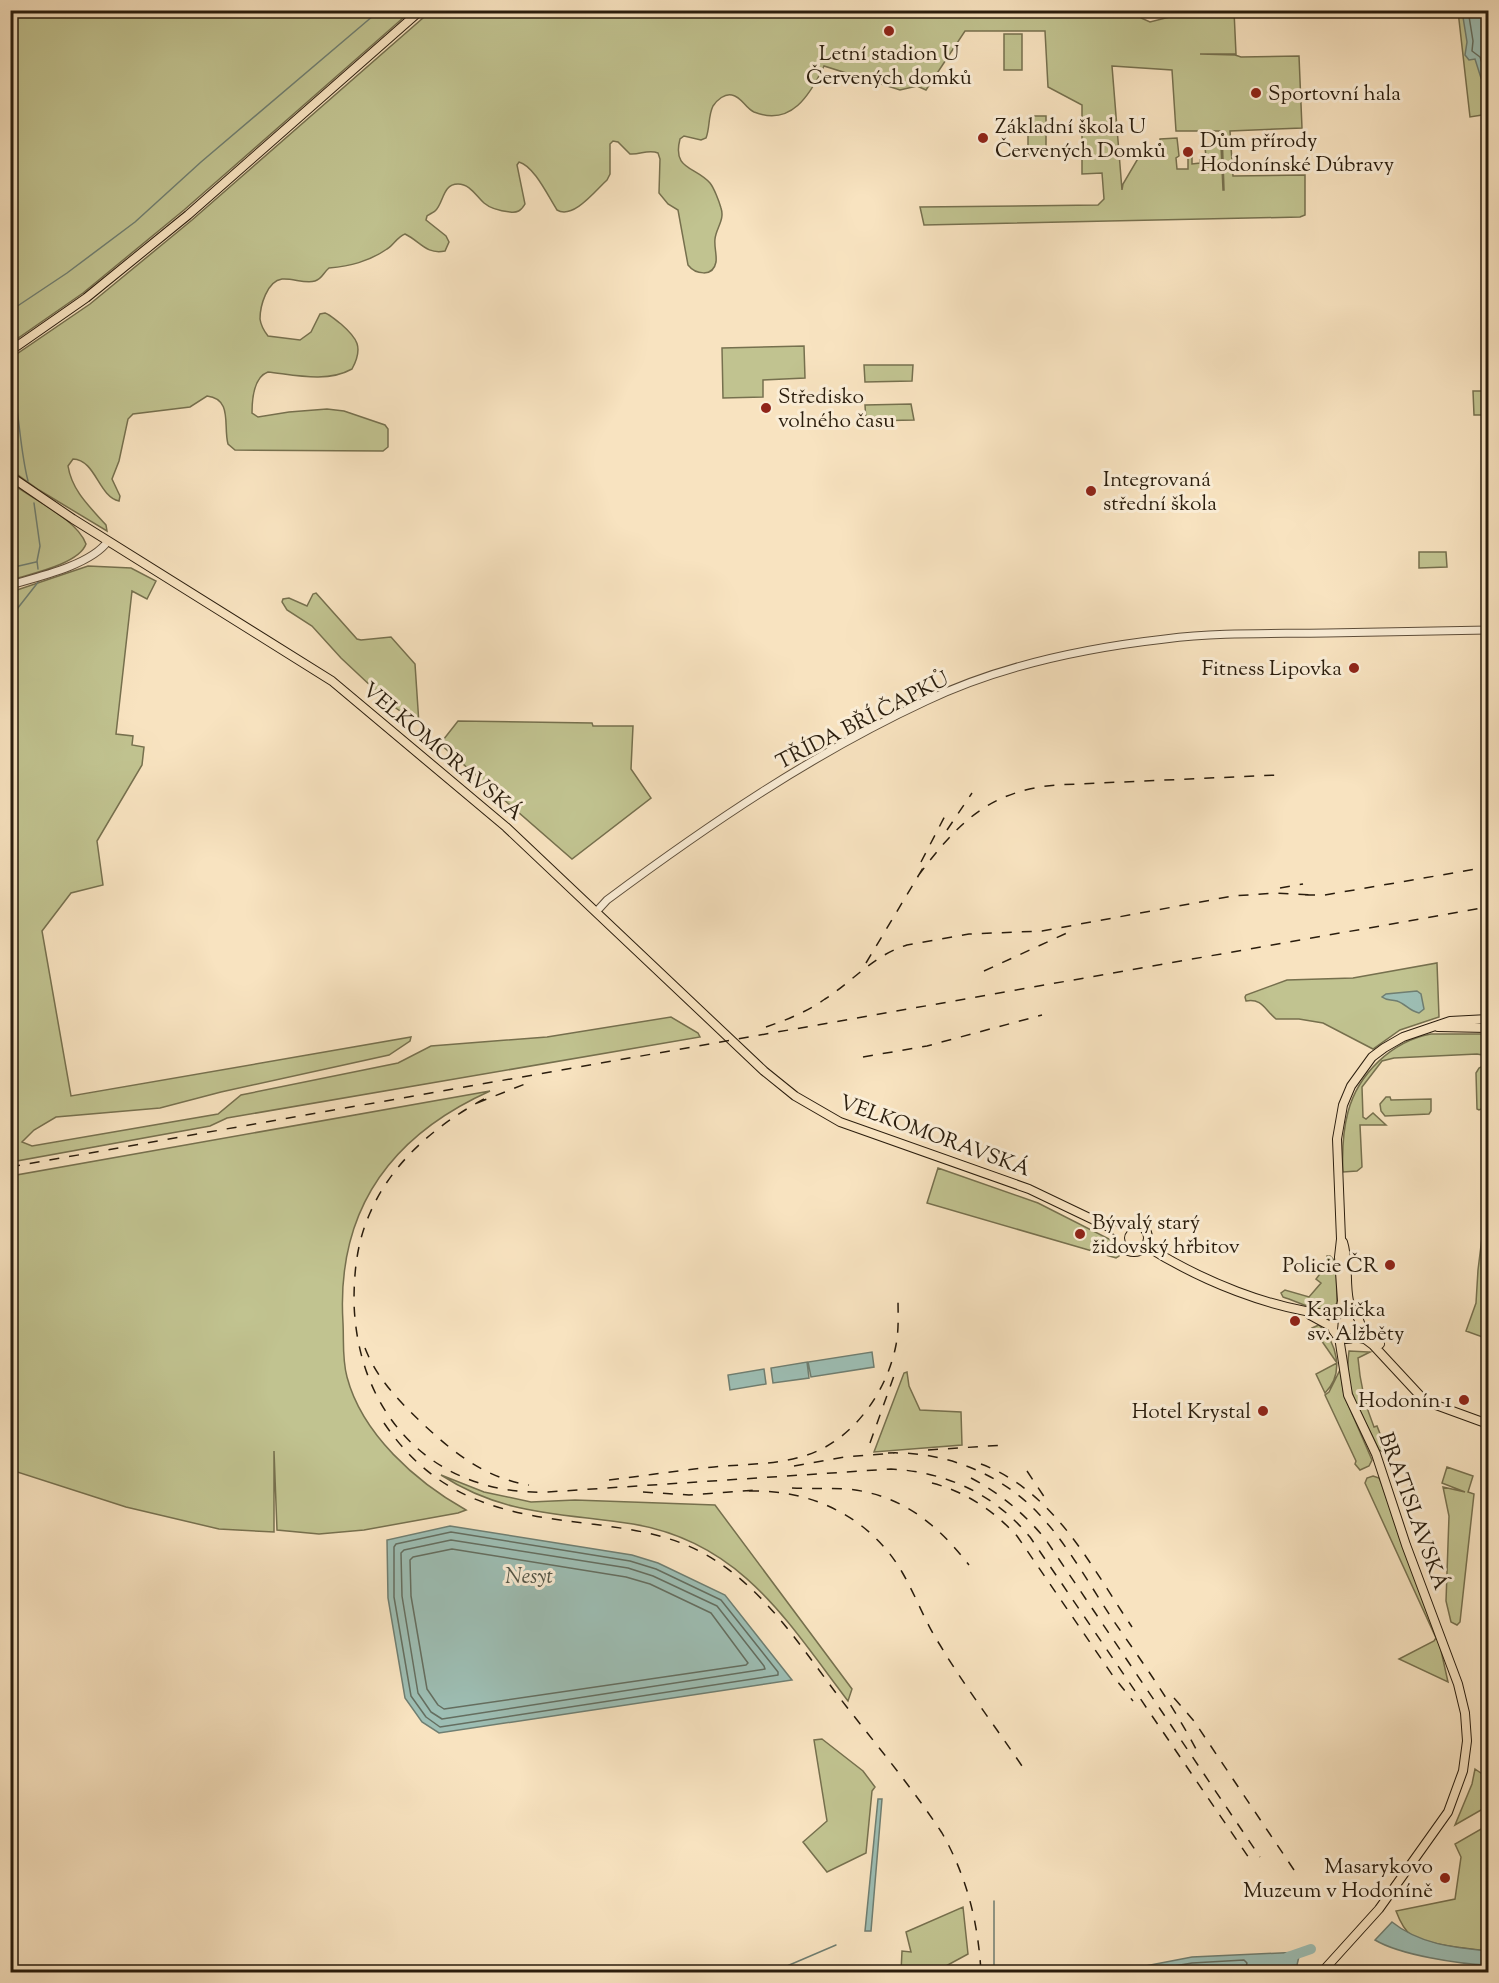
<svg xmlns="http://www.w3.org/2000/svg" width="1499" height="1983" font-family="'Sorts Mill Goudy',serif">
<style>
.green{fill:#c1c390;stroke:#76704e;stroke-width:1.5;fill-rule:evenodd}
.water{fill:#9dbeb4;stroke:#6f7e71;stroke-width:1.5}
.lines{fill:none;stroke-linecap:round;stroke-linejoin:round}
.shore{stroke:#646e60;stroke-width:1.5}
.stream{stroke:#6f7e71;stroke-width:1.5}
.river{stroke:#9dbeb4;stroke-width:10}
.minor-casing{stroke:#5e4e3a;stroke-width:9}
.major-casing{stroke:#2a1d0d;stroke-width:10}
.minor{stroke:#faedd6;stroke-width:7}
.major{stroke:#f8e3c0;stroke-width:8}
.rail{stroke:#2a1d0d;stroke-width:1.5;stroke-dasharray:10 10;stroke-linecap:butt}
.poi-dot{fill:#8f2418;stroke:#faedd6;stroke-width:2}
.labels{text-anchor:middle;stroke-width:6;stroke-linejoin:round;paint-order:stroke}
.poi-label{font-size:21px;fill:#2a1d0d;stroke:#faedd6;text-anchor:start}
.street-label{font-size:21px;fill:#2a1d0d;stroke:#faedd6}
.water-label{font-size:22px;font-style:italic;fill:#525547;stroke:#faedd6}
</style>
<rect width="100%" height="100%" fill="#f8e3c0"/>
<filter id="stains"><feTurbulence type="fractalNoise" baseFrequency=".00333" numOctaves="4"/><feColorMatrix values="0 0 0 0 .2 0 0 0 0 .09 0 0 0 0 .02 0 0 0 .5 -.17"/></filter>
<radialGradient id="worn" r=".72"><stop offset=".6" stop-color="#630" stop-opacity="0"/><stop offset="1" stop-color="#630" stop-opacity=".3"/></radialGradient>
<path class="green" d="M11,10H411V11L184,210L83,293L11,343Z
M1138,10L1141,18L1150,22L1193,11H1234L1236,54H1200L1235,55L1241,57L1299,56L1302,128L1230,131L1233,176L1305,175V215L1300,217L924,225L920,207L1098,205L1104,199L1102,173L1082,174V105L1048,87L1045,31H965L926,90L917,86L900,90L824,66C810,95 791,127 754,112C745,108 742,97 732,95C725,93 717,100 713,106C708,116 710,128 706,138L701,140L684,136L680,139C672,170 695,166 710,183C714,188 719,201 721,208C725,220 716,228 715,239C714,246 717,255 716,262C713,278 695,274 688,265L678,210L668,204L659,193L660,159L658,153C648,149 640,155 630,154L618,142L613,141L610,144V174L607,180C596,190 573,220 557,210C548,196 534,166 519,162L517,165L525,204C521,211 517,213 510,212C500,211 491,209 484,203C476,196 470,184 458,184C442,184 444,203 435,211C434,212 428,215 427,216L426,220L446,236L449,242L445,251C426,255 420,241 405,234C397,237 394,245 387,249C368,262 350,266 329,268C323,273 322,279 315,281C305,284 293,278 282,279C267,281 260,306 260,319C261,326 264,331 268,336L300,340L311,332L320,314L325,313C331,315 335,320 341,324C357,338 364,347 352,369C327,383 295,375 268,372C254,377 252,400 252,413L258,417L289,412L327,409L344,411L385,425L388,429V447L383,451L235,450L228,444C223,426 233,399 207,396L190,407L133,414L128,419L119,461L112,479L120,496L119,501C98,496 96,460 73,459L68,466C72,491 90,507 106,525L107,531L39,490L11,470V358L90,304L192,220L431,11ZM1112,66L1172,70L1176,131H1222L1224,190H1223L1221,146L1205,147L1206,157L1200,158V163L1192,164V157H1188V169H1177L1176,158L1179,156L1177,138L1160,139V154L1140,155L1123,184L1122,190Z
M1458,11H1488V114L1470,117Z
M1004,34H1022V70H1004Z
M1028,116H1046V155H1028Z
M804,346L805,378L763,380V397L723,398L722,348Z
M864,365H913L912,381L865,382Z
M1473,391H1488V415H1474Z
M911,404L914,420L866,421L865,405Z
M11,483C32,499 77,519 86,544C79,564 30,574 11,580Z
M1419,552H1446L1447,567L1419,568Z
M88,566L131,568L156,581L147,599L132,591L116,734L133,736L132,745L144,747L142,765L97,841L103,885L71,893L42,931L71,1096L411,1037L410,1041L389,1055L221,1092L160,1108L56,1117L34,1130L22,1142L32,1146L218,1114L241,1095L398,1063L431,1046L547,1037L671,1017L698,1033L700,1037L227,1118L210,1126L11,1162V592Z
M316,593L357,639L361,640L391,637L415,664L419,724L390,704L341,658L312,626L287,610L282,602L283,599L289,598L307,606L313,594Z
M458,721L592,723L593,726H633L631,769L651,798L572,859L440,744Z
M1437,963L1439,1017L1400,1030L1373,1049L1323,1023L1299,1019H1276C1265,1010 1262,998 1246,1001L1245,997L1246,995L1287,980L1353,978Z
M1431,1034H1488V1056L1477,1054L1394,1058L1382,1061L1362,1087L1363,1117L1366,1119L1373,1113L1386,1125H1360L1362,1167L1357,1171L1343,1172C1342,1152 1343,1131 1348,1112C1358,1074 1392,1041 1431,1034Z
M1483,1066V1070H1486L1487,1067L1488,1068L1486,1107L1479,1110L1477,1109L1476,1073L1479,1068Z
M490,1091C390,1136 336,1210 343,1323C344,1342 342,1359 347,1377C362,1434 416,1482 466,1510L458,1513L364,1530L319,1534L277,1530L274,1451V1532L219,1529L126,1507L11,1470V1176Z
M1386,1097H1390L1391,1100L1431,1099V1111L1429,1114L1385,1116L1381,1111L1380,1104Z
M938,1168L1038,1203L1115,1242L1119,1249V1256L1116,1258L927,1203Z
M1488,1189V1339L1466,1331L1476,1303L1478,1270Z
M1327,1256H1330L1336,1262L1337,1303L1331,1310C1315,1312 1299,1302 1283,1297L1281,1293L1285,1290L1309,1297L1321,1283L1316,1279L1326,1266Z
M1319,1325C1337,1343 1345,1373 1325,1393L1316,1374L1337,1363L1319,1337L1316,1338L1312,1328Z
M1349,1351L1370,1352L1358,1358C1360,1383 1365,1405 1374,1427L1377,1426L1388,1454L1379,1450C1363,1414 1343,1394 1349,1351Z
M1340,1370L1344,1395L1372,1460L1369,1466L1360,1470L1355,1464L1356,1461L1325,1395L1329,1392Z
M907,1372L909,1386L920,1410L961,1412L962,1445L874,1452L904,1373Z
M1447,1467L1473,1476L1468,1492L1474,1494L1460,1622L1457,1625L1451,1622L1446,1601L1449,1516L1443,1487L1465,1492L1442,1483Z
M441,1475L484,1492L531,1502L575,1500L715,1505L852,1689L848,1701C787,1621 741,1542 633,1524C562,1513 504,1516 441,1475Z
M1373,1476L1379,1478L1382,1485L1440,1646L1448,1682L1399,1659L1434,1641L1436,1638L1365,1483L1367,1478Z
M822,1739L863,1771L875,1787L872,1791L866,1853L827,1872L803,1842L827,1821L814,1740Z
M1475,1769L1488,1778V1806L1455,1825L1472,1784Z
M1488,1825V1951C1471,1949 1426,1945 1412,1936C1405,1931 1399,1919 1396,1911L1455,1899L1461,1857L1455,1844Z
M963,1907L968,1954L935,1972H901L902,1951L911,1952L906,1932Z"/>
<path class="water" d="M1462,11H1488V90L1481,78L1475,59L1469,60L1465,55L1467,42Z
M1417,991L1421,994L1424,1009L1419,1013C1409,1011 1406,1004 1397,1001C1391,999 1387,1001 1382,997L1386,994Z
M872,1352L874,1367L811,1377L808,1362Z
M807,1362L809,1378L773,1383L771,1368Z
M764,1369L766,1384L730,1390L728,1375Z
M450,1526L632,1555L658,1563L725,1595L792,1680L439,1733L422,1722L405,1698L388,1598L387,1540Z
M878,1799H882L871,1931H865Z
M1392,1922C1419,1944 1455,1948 1488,1951V1965C1459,1964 1400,1955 1375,1940Z
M1300,1952L1297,1965L1223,1972H1114L1192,1957Z"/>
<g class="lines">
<path class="shore" d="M1468,10L1473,41L1472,51L1480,57L1488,80
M451,1532L630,1561L656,1569L721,1600L778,1672V1675L440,1727L426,1717L411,1696L394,1597V1547L396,1544Z
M451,1540L628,1568L653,1576L717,1606L764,1666L765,1669L442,1719L431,1712L418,1693L402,1596L401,1553L404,1550Z
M452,1549L626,1577L650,1584L711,1613L748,1663L746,1665L444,1709L438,1705L427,1689L411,1596L410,1560L413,1557Z
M1139,1972L1192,1963L1244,1960L1247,1963L1244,1972"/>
<path class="stream" d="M10,311L67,273L135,222L201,162L380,10
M10,375C20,410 19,446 28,481
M34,503L40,546L37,561L38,569
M10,568L36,562
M10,618L39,581
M773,1972L836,1945
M994,1972V1901"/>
<path class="river" d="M1288,1957L1311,1949"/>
<defs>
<path id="minor" d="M10,585C38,577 91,565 108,541
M596,912L607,900C708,825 812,754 926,701C999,666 1085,648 1165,639C1219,632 1272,634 1327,633C1381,632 1435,631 1488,630"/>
<path id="major" d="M10,351L86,298L188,215L421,10
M10,476L73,519L332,681L506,827L764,1071L795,1096L840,1122L1029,1189L1121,1233
M1438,1027L1488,1028
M1120 1238a14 14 0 1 1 28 0a14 14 0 1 1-28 0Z
M1343,1242C1349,1260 1345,1282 1349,1301C1351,1311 1360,1316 1361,1327L1355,1337C1345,1341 1338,1339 1333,1330L1334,1319L1340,1312H1353
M1146,1246C1200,1280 1271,1310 1336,1315
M1340,1312L1342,1301L1339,1257L1341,1239L1337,1139L1343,1105L1351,1086L1372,1057L1384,1048L1403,1037L1450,1021L1488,1019
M1310,1315L1332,1327
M1361,1327L1380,1344
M1355,1337L1365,1339L1373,1345L1425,1401L1488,1424
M1322,1972L1379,1909L1448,1812L1463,1771L1467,1741L1465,1713L1458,1684L1406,1545L1376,1454L1348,1395L1339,1337"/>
</defs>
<use href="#minor" class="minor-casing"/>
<use href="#major" class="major-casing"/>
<use href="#minor" class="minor"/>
<use href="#major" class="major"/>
<path class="rail" d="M947,830L972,793
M921,862L947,812
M918,876C957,824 988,791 1056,785L1278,775
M1280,888L1303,884
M1305,895H1325L1488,867
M866,963L923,868
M984,971L1069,932
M766,1027C786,1020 807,1012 825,999C853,981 874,955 907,945L969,934L1042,931L1233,896L1276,893L1312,895
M863,1057L927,1046L1042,1015
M484,1099C436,1125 392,1162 370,1213C357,1242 354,1271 354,1302C357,1414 433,1496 548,1492L891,1469C947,1472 994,1494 1030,1537L1249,1858
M477,1103L530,1082
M10,1167L1488,907
M365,1348C377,1379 399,1401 423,1424C454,1453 485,1478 529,1485
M384,1423C437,1501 504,1514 592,1524C630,1529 667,1534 701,1552C765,1586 803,1651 846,1706C879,1748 913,1789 942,1833C967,1877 978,1922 981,1972
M870,1443L895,1373
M928,1450L1004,1445
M888,1453C941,1451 995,1471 1033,1508C1064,1538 1089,1584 1113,1620C1143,1663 1173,1705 1197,1751
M981,1464C1055,1492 1090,1565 1132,1627
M794,1466L844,1457L895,1453
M1027,1471L1045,1498
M971,1478C1001,1494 1025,1514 1046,1540L1260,1857
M609,1480C644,1476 679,1470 714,1467C744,1464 775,1465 804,1456C852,1442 887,1392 896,1345C899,1330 898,1314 898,1299
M932,1483C966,1492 993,1510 1017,1536L1113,1676L1133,1701
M792,1488C811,1489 829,1488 848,1489C902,1495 937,1524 969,1565
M749,1491C811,1489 870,1517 902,1572C916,1596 925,1622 940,1645C965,1687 995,1726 1022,1766
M643,1492L689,1495L756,1490
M1174,1698L1194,1721L1294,1870"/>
</g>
<g class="poi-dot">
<circle cx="889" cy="31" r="6"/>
<circle cx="1256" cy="93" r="6"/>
<circle cx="983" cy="138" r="6"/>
<circle cx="1188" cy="152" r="6"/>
<circle cx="766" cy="408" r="6"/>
<circle cx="1091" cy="491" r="6"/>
<circle cx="1354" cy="668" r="6"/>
<circle cx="1080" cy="1234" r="6"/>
<circle cx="1390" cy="1265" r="6"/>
<circle cx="1295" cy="1321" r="6"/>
<circle cx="1464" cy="1400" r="6"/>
<circle cx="1263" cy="1411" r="6"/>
<circle cx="1445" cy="1878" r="6"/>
</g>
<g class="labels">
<g class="poi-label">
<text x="889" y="60" text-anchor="middle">Letní stadion U<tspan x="889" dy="24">Červených domků</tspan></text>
<text x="1268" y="100">Sportovní hala</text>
<text x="995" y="133">Základní škola U<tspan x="995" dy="24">Červených Domků</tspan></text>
<text x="1200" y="147">Dům přírody<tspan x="1200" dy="24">Hodonínské Dúbravy</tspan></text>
<text x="778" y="403">Středisko<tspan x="778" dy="24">volného času</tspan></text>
<text x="1103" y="486">Integrovaná<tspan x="1103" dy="24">střední škola</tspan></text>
<text x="1342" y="675" text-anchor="end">Fitness Lipovka</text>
<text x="1092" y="1229">Bývalý starý<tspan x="1092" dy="24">židovský hřbitov</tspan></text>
<text x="1378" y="1272" text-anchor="end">Policie ČR</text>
<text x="1307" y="1316">Kaplička<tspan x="1307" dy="24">sv. Alžběty</tspan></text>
<text x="1452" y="1407" text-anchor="end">Hodonín 1</text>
<text x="1251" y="1418" text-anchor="end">Hotel Krystal</text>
<text x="1433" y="1873" text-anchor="end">Masarykovo<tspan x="1433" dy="24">Muzeum v Hodoníně</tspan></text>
</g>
<g class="street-label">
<text transform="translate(862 720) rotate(-27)" y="7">TŘÍDA BŘÍ ČAPKŮ</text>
<text transform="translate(443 751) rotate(40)" y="7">VELKOMORAVSKÁ</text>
<text transform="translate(935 1135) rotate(20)" y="7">VELKOMORAVSKÁ</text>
<text transform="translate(1414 1511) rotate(70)" y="7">BRATISLAVSKÁ</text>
</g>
<g class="water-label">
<text x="529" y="1583">Nesyt</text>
</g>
</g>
<rect width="1499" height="1983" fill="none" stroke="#f8e3c0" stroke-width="36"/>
<rect x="12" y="12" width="1475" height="1959" fill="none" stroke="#2a1d0d" stroke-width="3"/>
<rect x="18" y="18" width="1463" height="1947" fill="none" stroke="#2a1d0d" stroke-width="1.5"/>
<rect width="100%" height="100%" filter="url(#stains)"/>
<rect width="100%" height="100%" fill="url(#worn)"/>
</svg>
